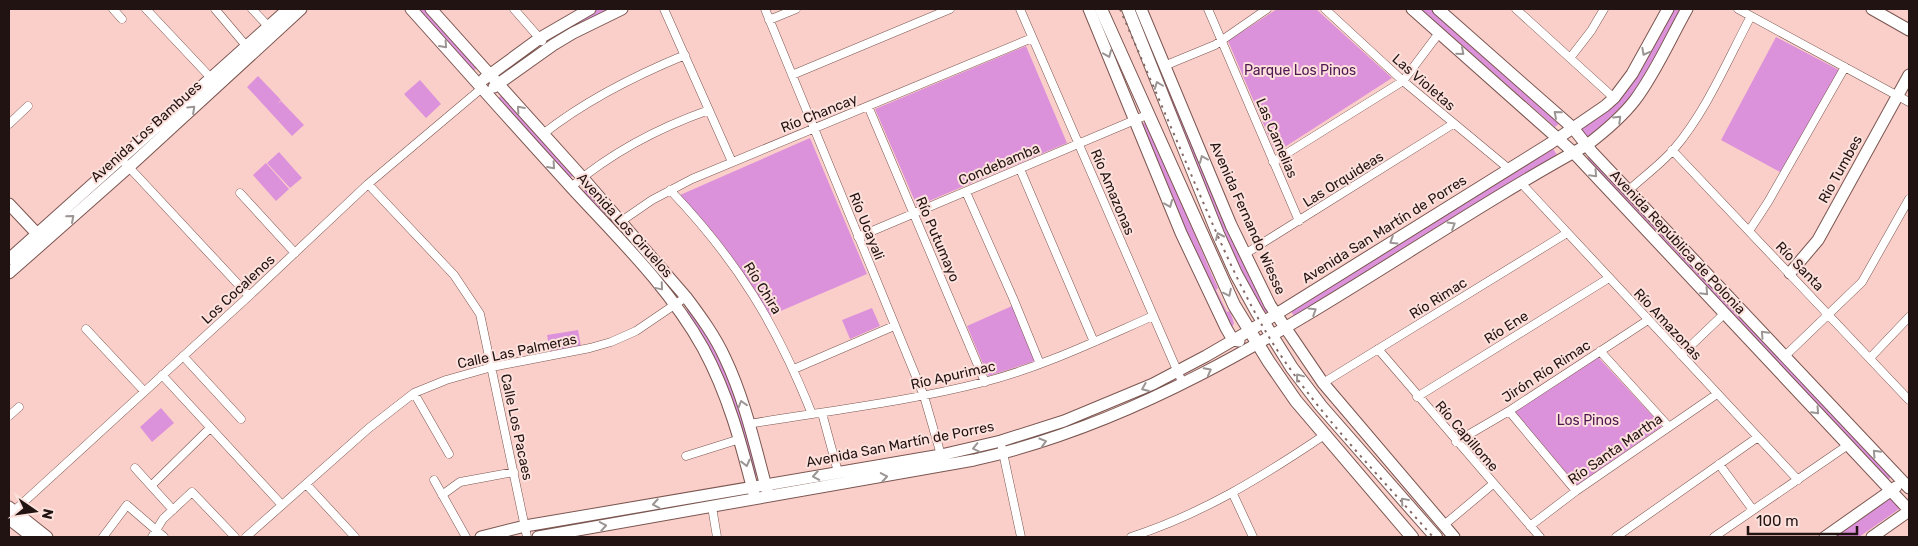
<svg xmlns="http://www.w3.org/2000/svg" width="1918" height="546" font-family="Rubik,sans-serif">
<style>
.green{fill:#dc92db}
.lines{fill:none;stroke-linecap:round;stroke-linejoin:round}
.street-casing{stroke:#7b5651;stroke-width:9}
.secondary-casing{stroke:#7b5651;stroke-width:13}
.primary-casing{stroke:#7b5651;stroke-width:14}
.street{stroke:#fff;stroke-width:8}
.secondary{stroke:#fff;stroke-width:11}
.primary{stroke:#fff;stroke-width:12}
.rail{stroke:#876b67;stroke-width:2;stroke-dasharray:2.5 5;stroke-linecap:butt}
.oneway{stroke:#9b9594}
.labels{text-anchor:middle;stroke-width:4;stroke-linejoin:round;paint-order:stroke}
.park-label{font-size:14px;fill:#501751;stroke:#fce1dd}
.street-label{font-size:14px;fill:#211311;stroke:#fce1dd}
</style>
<rect width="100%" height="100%" fill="#fbcfc9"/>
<path class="green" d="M416,9H426L478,67L472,72Z
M594,9H614L549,42L546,38Z
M1277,9H1316L1392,78L1277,152L1275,151L1228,41Z
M1421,9H1432L1561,122L1555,127Z
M1671,9H1682L1634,94L1593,135L1589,138L1584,137L1581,128L1602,112Z
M1136,11L1229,234L1269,310L1263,314L1231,254L1132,12Z
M1776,37L1839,70L1782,173L1721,140Z
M1026,46L1067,143L917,206L875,109Z
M258,76L281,100L277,104L281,101L304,125L292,136L247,87Z
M420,80L441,104L426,118L404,94Z
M502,95L574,175L568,179L497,99Z
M1147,122L1212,275L1218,288L1216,290L1227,312L1230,311L1234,323L1232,328L1228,326L1138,125Z
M810,138L867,274L769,316L721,243L680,195Z
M1552,147L1557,155L1295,317L1289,309Z
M279,152L302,178L290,188L267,163Z
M1591,155L1891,477L1887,481L1586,160Z
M266,163L289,189L276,201L253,175Z
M586,189L677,291L673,294L581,193Z
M1012,306L1035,361L988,376L967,326Z
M692,308L718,351L745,419L758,474L755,477L686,311Z
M872,308L880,326L850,339L842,320Z
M578,330L581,346L550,351L547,335Z
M1598,357L1662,426L1577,485L1514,411Z
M161,408L174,423L152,442L140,427Z
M746,494L745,498L630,518L629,512Z
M1891,496L1902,507L1859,537H1834Z"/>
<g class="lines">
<defs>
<path id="street" d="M113,9L122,19
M146,9L211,78
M215,9L248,48
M252,9L268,26
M514,9L542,41
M664,9L732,162
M765,9L924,396L941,455
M1020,9L1183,384
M1208,9L1299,221
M1325,9L1403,81L1509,169
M1516,9L1614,98
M1738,9L1909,102
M769,20L796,9
M1570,58L1591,31L1604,9
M1164,66L1215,45L1267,9
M792,75L950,9
M868,106L985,382
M9,124L28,106
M543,134C586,100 634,76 685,55
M1672,150L1909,400
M1273,162L1403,81L1439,33
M126,164L249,296
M1020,169L1094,342
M1521,183L1798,480
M368,184L454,275L480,314L527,537
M571,187C612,152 658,128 709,110
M670,190C737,260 776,324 812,414
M1628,191C1643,177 1661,164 1674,149C1707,110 1727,61 1751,16
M966,192L1013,298L1040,364
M240,193L295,253
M620,222L652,200L692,179L1032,38
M1749,231L1768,202L1845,67
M858,237L1149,114
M1245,254L1453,124
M86,329L144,391
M1378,349L1540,537
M1600,351L1669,427
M1681,355L1725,313
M183,356L241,419
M1785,356L1862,282L1909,199
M1870,358L1909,317
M794,369L894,326
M162,375L282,505
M1323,383L1567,233
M414,393L449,454
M1417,397L1609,278
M1509,411L1576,491
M822,413L838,472
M9,416L19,407
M748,424C827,411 906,402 984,382C1042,367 1098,340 1153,316
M1456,442L1509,411L1648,320
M1002,448L1021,537
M686,456L740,439
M1719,464L1753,510
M135,468L173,510
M434,480L466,537
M306,484L355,537
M152,485L210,428
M1233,494L1253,537
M442,495L460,482L514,472
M712,507L717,537
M14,511L249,296L368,184L482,88
M1444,525L1493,484
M1530,526L1576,491L1717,394
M103,537L127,505L164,537
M152,537L163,519L192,492L235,537
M246,537L369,428L414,393L446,380L492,367L590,348L611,342L636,331L686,297
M1131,537C1202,514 1262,477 1323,436
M1616,537L1758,437
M1714,537L1848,445"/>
<path id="secondary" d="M411,9C464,68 517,128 571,187C617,237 669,287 703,348C728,394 741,443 754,494
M431,9L582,177L686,297C701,317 715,336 725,358C745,400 755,446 767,490
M1089,9L1181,233L1226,328L1233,340L1239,341
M1141,9L1231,225L1270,305L1323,383L1454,537
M1412,9L1573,152L1909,510
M1438,9L1573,128L1592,152L1909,488
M1872,9L1909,30
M484,79L540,38L590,9
M494,87L553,45L573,33L622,9
M9,204L42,239
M9,259L288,9
M9,273L129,167L301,9
M1790,273L1818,240L1909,75
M9,507L47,537
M9,519L32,537
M481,537L525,526L941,455L1001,441L1064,421L1153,384L1206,356L1249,331L1551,143L1605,106L1614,98L1632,74L1668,9
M538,537L974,460C1202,409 1385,255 1587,145C1604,132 1622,117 1635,100C1656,72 1670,39 1687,9
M1825,537L1896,487
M1872,537L1909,511"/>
<path id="primary" d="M1101,9L1234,305L1269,362L1296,401L1412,537
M1128,9L1218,234L1236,274L1257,312L1292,368L1321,406L1436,537"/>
</defs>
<use href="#street" class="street-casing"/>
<use href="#secondary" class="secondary-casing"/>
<use href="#primary" class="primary-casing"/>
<use href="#street" class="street"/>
<use href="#secondary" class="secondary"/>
<use href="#primary" class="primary"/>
<path class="rail" d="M1120,9C1144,65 1169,122 1193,179C1217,234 1240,290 1272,342C1317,413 1378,474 1433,537"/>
</g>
<defs><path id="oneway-chevron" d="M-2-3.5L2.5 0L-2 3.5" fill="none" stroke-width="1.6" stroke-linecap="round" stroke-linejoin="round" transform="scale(1.25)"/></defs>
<g class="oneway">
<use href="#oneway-chevron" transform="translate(444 45) rotate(48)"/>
<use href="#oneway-chevron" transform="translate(1461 52) rotate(41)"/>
<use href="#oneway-chevron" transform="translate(1645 52) rotate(118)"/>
<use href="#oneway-chevron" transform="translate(1108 54) rotate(68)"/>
<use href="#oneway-chevron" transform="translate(1158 85) rotate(-111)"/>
<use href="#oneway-chevron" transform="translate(192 109) rotate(-43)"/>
<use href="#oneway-chevron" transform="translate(520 109) rotate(-132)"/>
<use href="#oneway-chevron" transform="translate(1557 114) rotate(-139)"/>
<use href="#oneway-chevron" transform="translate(1618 119) rotate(-44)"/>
<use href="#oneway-chevron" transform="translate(1203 159) rotate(-113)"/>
<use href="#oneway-chevron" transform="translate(552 166) rotate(48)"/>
<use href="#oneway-chevron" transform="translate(1594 174) rotate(47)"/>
<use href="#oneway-chevron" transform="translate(1169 204) rotate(68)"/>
<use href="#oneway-chevron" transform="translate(71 218) rotate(-41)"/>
<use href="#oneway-chevron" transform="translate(1452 225) rotate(-31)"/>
<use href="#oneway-chevron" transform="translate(1219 236) rotate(-114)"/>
<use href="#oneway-chevron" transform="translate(1393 241) rotate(148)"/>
<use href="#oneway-chevron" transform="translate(660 287) rotate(50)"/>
<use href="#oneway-chevron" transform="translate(1705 292) rotate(47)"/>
<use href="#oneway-chevron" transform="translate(1228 293) rotate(64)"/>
<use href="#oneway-chevron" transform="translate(1313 311) rotate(-32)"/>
<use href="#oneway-chevron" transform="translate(1764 334) rotate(-133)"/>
<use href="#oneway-chevron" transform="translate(1208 371) rotate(-28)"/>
<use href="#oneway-chevron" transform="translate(1299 377) rotate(-127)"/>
<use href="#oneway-chevron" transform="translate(1145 388) rotate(157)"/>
<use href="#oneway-chevron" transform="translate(742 404) rotate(-107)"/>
<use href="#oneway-chevron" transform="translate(1816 411) rotate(47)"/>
<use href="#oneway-chevron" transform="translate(1043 442) rotate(-17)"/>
<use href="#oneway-chevron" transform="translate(976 448) rotate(167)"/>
<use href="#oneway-chevron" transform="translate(1876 453) rotate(-133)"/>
<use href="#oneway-chevron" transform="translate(746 463) rotate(76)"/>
<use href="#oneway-chevron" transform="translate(816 476) rotate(170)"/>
<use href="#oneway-chevron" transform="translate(884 477) rotate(-10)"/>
<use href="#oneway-chevron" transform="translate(1404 501) rotate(-131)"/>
<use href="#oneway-chevron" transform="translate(656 504) rotate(170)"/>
<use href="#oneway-chevron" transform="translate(603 526) rotate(-10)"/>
</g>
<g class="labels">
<g class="park-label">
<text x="1300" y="75">Parque Los Pinos</text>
<text x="1588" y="425">Los Pinos</text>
</g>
<g class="street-label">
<text transform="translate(1424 82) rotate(41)" y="5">Las Violetas</text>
<text transform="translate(819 113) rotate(-22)" y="5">Río Chancay</text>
<text transform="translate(146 131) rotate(-42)" y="5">Avenida Los Bambues</text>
<text transform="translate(1277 138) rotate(67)" y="5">Las Camelias</text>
<text transform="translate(999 164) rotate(-23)" y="5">Condebamba</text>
<text transform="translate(1840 169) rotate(-61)" y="5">Rio Tumbes</text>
<text transform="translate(1343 179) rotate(-32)" y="5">Las Orquideas</text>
<text transform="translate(1113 192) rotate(67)" y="5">Río Amazonas</text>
<text transform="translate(1248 218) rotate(66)" y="5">Avenida Fernando Wiesse</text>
<text transform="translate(625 225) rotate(48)" y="5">Avenida Los Ciruelos</text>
<text transform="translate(867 226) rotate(68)" y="5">Río Ucayali</text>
<text transform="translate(1384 229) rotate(-32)" y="5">Avenida San Martín de Porres</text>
<text transform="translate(938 239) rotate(67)" y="5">Río Putumayo</text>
<text transform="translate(1678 242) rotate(47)" y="5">Avenida República de Polonia</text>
<text transform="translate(1800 266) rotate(46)" y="5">Río Santa</text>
<text transform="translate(763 288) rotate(58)" y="5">Río Chira</text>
<text transform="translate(238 289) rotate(-43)" y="5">Los Cocalenos</text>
<text transform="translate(1438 298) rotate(-32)" y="5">Río Rimac</text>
<text transform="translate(1668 324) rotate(47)" y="5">Río Amazonas</text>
<text transform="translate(1506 327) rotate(-32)" y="5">Río Ene</text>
<text transform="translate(517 351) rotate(-12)" y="5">Calle Las Palmeras</text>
<text transform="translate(1546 371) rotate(-33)" y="5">Jirón Río Rimac</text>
<text transform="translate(953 375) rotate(-13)" y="5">Río Apurimac</text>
<text transform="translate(517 427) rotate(78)" y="5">Calle Los Pacaes</text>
<text transform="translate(1467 436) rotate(49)" y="5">Río Capillome</text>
<text transform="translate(900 444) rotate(-11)" y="5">Avenida San Martín de Porres</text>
<text transform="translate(1615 449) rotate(-35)" y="5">Río Santa Martha</text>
</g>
</g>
<rect width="1918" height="546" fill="none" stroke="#211311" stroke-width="20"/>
<g transform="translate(35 511) rotate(103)" stroke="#fce1dd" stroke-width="4" paint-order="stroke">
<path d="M0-4L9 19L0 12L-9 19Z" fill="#211311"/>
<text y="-8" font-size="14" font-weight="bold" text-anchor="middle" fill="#211311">N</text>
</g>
<path d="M1748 526v8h109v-8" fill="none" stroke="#211311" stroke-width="2.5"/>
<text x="1756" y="526" font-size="15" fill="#211311" stroke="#fce1dd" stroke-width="4" paint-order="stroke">100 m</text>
</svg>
